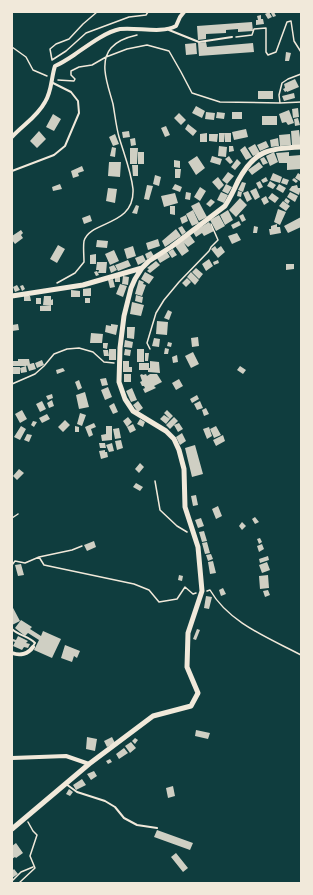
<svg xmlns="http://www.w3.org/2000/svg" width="313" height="895" font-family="'DejaVu Sans',sans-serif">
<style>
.building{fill:#cfcfc3}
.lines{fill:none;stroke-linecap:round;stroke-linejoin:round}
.path{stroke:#f1e9da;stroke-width:1.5}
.service{stroke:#f1e9da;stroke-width:2}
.minor{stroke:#f1e9da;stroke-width:4}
.tertiary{stroke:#f1e9da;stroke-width:5}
</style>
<rect width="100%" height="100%" fill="#0f3d3e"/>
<path class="building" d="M269,12L272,17L268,19L265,14Z
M274,12L276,16L273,17L271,13Z
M261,15V19H263L264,24L256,25V20H258L257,16Z
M252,22L253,31L238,32V29L226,30V33L206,34V39L198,40L197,26Z
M206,42L207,47L253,43L254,52L199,56L198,43Z
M196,43L197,54L186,55L185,44Z
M286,52L291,53L289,61H285Z
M295,79L299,87L287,92V91L285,92L283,89L285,88L284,84Z
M258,91H273V99H258Z
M294,93L295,98L284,101L282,96Z
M196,106L205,111L202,118L192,113Z
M298,108L299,117L293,118L292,109Z
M289,110L294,123L288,125L286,122L282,123L279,114Z
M206,112L215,113L214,120L205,119Z
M217,112L225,113L224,119L216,118Z
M232,112H242V119H232Z
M179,113L186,120L181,125L174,118Z
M53,114L61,119L54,131L46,127Z
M262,116H277V125H262Z
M298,118L300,125L295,126L294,119Z
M188,124L197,131L193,136L185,129Z
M166,126L170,135L165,137L161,128Z
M246,129L248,137L234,140L232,132Z
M299,130L301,145L292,146L291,131Z
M39,131L46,139L37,148L30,141Z
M129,131L130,137L123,138L122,132Z
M207,133V142H200V134Z
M219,133H225L224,142H219Z
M225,133H231V142H225Z
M115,134L119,144L113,146L109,137Z
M209,134H218L217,142L209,141Z
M290,134L291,145L280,146L279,135Z
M135,138L136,145L131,146L130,139Z
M278,138L279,146L271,147L270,140Z
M266,141L269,147L260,151L257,145Z
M255,144L260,153L253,156L248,148Z
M219,146L227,147L226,157L218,156Z
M229,146H233L234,151L229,152Z
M245,146L252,157L246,160L240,150Z
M112,147L116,148L115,157L110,156Z
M130,148H138L137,164H130Z
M138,152H144V164H138Z
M274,152L278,162L270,166L266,156Z
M289,152V156L301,155V169L287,170V163H279L276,153Z
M197,156L205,168L196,175L188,162Z
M212,156L222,159L220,165L210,162Z
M229,156L233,162L230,164L225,159Z
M264,157L268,163L263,165L260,159Z
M237,159L241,163L235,170L231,167Z
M174,160L180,161V168L174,167Z
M109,162H121L120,177L108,176Z
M259,162L263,167L252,175L248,170Z
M132,165H138V176H133Z
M82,166L84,171L78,173L79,176L73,178L71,171Z
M175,169H181L180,178H175Z
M228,172L234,176L227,184L222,180Z
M273,173L282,177L280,183L270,180Z
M298,173L301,175L300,181L295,178Z
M155,175L161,177L159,186L153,184Z
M218,177L224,185L219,190L212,182Z
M266,177L268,181L263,183L261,180Z
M283,178L289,180L287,185L281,183Z
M294,178L298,181L296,183L292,180Z
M260,181L263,187L259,189L256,183Z
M270,181L276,185L273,189L267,186Z
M242,182L246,183L243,192L238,190Z
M60,184L62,189L53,191L52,187Z
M175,184L182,187L180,192L172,189Z
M226,184L232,187L228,194L222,191Z
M279,184L286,188L283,193L276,189Z
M147,185L153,186L149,200L144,199Z
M297,185L298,188H301L299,195L289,190L292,186H293Z
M200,187L206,191L200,201L194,197Z
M108,188L117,189L115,203L106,201Z
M256,188L260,197L255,200L250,191Z
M238,191L242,192L241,197L237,196Z
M248,191L252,199L247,202L243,193Z
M186,192L191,193L190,200L185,199Z
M221,192L228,195L224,203L217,200Z
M290,192L298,196L295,202L287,197Z
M175,193L178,203L164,207L161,196Z
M272,193L279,198L275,203L268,198Z
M266,196L269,202L264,205L261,199Z
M240,198L247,205L236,217L229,210Z
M286,198L290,201L288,204L284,201Z
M211,199L215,202L210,207L206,204Z
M283,201L290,206L286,211L279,206Z
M199,202L207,217L199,221L191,206Z
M136,205L139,206L137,214L132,213Z
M170,206H175V215L170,214Z
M278,209L286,212L280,225L274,222Z
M193,210L199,223L192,226L186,214Z
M228,210L233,220L225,225L220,215Z
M243,214L246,220L242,222L239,216Z
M90,215L92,221L84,224L82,218Z
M186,215L188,221L182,224L180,218Z
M219,215L225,226L216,231L210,220Z
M301,217V227L288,233L284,226Z
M239,221L241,225L233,229L231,225Z
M209,222L214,231L204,236L202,233L196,237L193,232Z
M277,224V227H280L281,233L270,235L269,229H271V226Z
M182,226L186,232L182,235L178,228Z
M254,226L258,227L257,233H253Z
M176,229L181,236L165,247L162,241Z
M21,230L23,233L21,235L23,238L15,244L12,240V236Z
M237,233L241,240L232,244L228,236Z
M190,235L195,242L188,247L184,243L189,251L182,256L175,246Z
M158,239L160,246L148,250L146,243Z
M97,240L108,241L107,248L96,247Z
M58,245L65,249L57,263L50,259Z
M133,246L136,256L127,259L124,249Z
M215,246L217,249L221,246L225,252L218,258L211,249Z
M173,249L177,255L172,258L168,252Z
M114,250L119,261L110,265L105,254Z
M151,251L154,256L147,259L145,254Z
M167,252L170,257L160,263L157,258Z
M96,254V264H90V255Z
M143,255L146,261L138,265L135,258Z
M209,259L213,266L206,271L202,264Z
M128,260L131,266L118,271L115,265Z
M218,260L219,263L214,265L213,262Z
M156,261L160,265L150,273L147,271L149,269L147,268Z
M97,262H107L106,273H98L99,270H96Z
M286,264H294V269L286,270Z
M114,265L117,270L111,273L109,267Z
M196,268L203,274L199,279L192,272Z
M97,271L99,275L96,276L94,272Z
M145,272L154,277L149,284L141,279Z
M191,272L199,280L195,285L187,277Z
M123,276L129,277L128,285L122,284Z
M115,277H120V282H115Z
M187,278L191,282L186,287L182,283Z
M113,279L115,287L110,288L108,280Z
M139,280L144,282L143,284L146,285L142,296L135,294Z
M120,284L127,286L123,297L116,294Z
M17,285L20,290L15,292L13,287Z
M23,285L25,289L22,291L20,286Z
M91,288V296H83V289Z
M71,290L80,291V297H71Z
M136,295L143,297L142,303L135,301Z
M24,296H30L31,301H24Z
M44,296H51V300L53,299V305H43Z
M36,298H41V304H36Z
M85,298H90V303H85Z
M132,302L144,305L141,316L130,314Z
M51,305V311H40V306Z
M168,310L172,312L169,320L164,318Z
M157,321L168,322L167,335L156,334Z
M18,324L19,330L12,331V325Z
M111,324L118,325L116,335L105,332L106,325L111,326Z
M127,327H135L134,339L127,338Z
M91,333L103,334L102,343H90Z
M198,337L199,346L192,347L191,338Z
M154,338L160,339L159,347L152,346Z
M125,340L133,342L132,348L124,347Z
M168,342L172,343L171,347L167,346Z
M103,343H108L107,349L103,348Z
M165,348L169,349L168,354H164Z
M109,349H116V360H109Z
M125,349L131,350L130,356L124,355Z
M137,349H144V362H137Z
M103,350H108L109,356H104Z
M193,352L199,364L191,368L185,356Z
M145,353H149L148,361H145Z
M177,355L178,362L173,363L172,357Z
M18,359H29L30,364L26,366H12V361H18Z
M42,360L44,365L37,368L35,363Z
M123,361H129V367H132V372H123Z
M150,361L159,362L160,373L148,372V370H139V363H149V368H150Z
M33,363H34L36,369L29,371L27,365Z
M26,366L27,372L21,373L20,368Z
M240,366L246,370L243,374L237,370Z
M12,367H20V374H12Z
M63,368L65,371L57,374L56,370Z
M124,374H131V382H124Z
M142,374L143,375L146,374L147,376L150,374H157L162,382L154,386L156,388L145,393L143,389L145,388L144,386H142L140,382L142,381L140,375Z
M106,378L108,385L102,386L100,379Z
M179,379L183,386L176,390L172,383Z
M79,380L82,388L78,390L75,382Z
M108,387L112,397L105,400L101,390Z
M132,388L137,400L131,402L126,391Z
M85,392L89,407L79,409L76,395Z
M52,394L53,398L48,400L46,396Z
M197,395L199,399L192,403L190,399Z
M52,400L54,406L49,408L47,403Z
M42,401L46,409L40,412L36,404Z
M138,401L143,408L138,412L133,405Z
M200,401L203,408L197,410L194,404Z
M114,403L118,412L113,414L109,406Z
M206,408L209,414L204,416L202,410Z
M22,410L27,419L20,423L15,414Z
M167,410L173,416L170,419L164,413Z
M80,413L86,415L82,426L77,424Z
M47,414L50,419L42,423L39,418Z
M164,415L170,419L166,424L160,419Z
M128,417L132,422L127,427L123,421Z
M174,417L178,421L170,429L166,425Z
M140,419L145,422L143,427L137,424Z
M65,420L70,425L63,432L58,427Z
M33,421L37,422L34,427L31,425Z
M94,423L96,427L91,429L93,435L89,437L85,427Z
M179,423L183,429L178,432L174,425Z
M133,424L136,430L130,433L127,427Z
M21,426L26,429L20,440L14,437Z
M75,426L79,427V432H75Z
M106,426H112V440L102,441L101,435L106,434Z
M216,426L221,435L214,438L210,429Z
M209,427L212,436L207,439L203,429Z
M119,428L121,438L115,439L113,429Z
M182,433L186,441L180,445L176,437Z
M27,434L32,435L29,442L24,440Z
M223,435L225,441L216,446L213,440Z
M121,440L123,448L117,450L115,441Z
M99,443H105L106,448H100Z
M112,443L114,451L109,452L106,445Z
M195,445L203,474L192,477L185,448Z
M105,450V452H107L108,457L101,459L99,451Z
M140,463L144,467L139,473L135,469Z
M19,469L24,473L17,480L13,476Z
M136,483L143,487L140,491L133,487Z
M196,495L198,505L193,506L191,496Z
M218,506L222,516L216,519L212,509Z
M255,517L259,522L255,524L252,519Z
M201,518L204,526L198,528L195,520Z
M242,522L246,526L242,530L239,526Z
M204,531L207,541L202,542L199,532Z
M260,538L262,542L259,544L257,539Z
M94,541L96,547L87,551L84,545Z
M207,542L210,553L205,554L202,543Z
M262,544L264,549L259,552L257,546Z
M211,554L213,559L208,561L206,555Z
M268,556L269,560L260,563L259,559Z
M213,561L216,573L210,574L208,562Z
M267,562L270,570L262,573L259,565Z
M21,564L24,575L18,576L15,565Z
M179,575L183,576L182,581L178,580Z
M268,575L269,588L260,589L259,576Z
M223,588L226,594L221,596L219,590Z
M268,590L270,595L265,597L263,591Z
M206,596L212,597L209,609L204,608Z
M12,606L20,621L12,625Z
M21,620L32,627L30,629L41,636L43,631L61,639L52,658L34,650L39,640L28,633L25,636L15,628Z
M197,629L200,630L196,640L193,639Z
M18,636L28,641L26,643L30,644L28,648L24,647L22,650L13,646L15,642L12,641L13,639L16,640Z
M65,645L80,651L77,658L74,656L72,662L61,658Z
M196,730L210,733L208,739L195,736Z
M87,737L97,739L95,751L86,749Z
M112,737L115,743L107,747L104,741Z
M135,738L138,740L135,744L132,741Z
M131,742L136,748L130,753L125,746Z
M124,748L128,753L119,759L116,754Z
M110,759L112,762L108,764L106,761Z
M94,771L97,776L91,780L87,774Z
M82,779L86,785L76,790L73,785Z
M173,786L175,796L168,798L166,788Z
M69,789L73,792L70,796L66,794Z
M157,830L193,843L190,850L154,837Z
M16,843L23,853L16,858L15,857L12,859V846Z
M176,853L188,868L183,872L171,857Z
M14,869L18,874L12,878V871Z"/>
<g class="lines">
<path class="path" d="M236,37L252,35L254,29L266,28V52L268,55L276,52L287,22L291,21L294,41L301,52
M12,47L26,57L33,70L47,76
M52,60L66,51L86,33L129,17L146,15L148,12
M52,60L50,49L56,44L69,39L83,24L97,12
M58,80L74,81L75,79L71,75V71L79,67L92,65L106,57L127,49L147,45L169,51L181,72L192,93L220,102L280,103L301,102
M280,103L279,95L282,83L288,79L301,74
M57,283L75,273L84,262C84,256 83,247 84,241C90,220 135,227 133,189C131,171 124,154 119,137C116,126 115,115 113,104C109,88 98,63 111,48C117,41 128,37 137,35
M150,349L147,343L156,313L164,300L179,282L209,251L211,247L218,240L211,224
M12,384L35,374L44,366L54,354L67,349L79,348L93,352L104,362L114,363
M155,481L160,510L177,526L187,532
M12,518L18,514
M39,557L72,550L82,546
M12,565L15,561L25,563L39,557L44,565L134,584L149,590L159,602L177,599L185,587L193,594L196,593
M207,591L210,590C229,623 269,638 301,655
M12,881L21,872L33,867
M19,883L35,868L30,856L37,835L33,831L28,822"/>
<path class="service" d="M169,30L199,42L232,37
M12,171L54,155L65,146L79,113L78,101L71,92L53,83
M12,629C19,636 29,636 35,643L33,646
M66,784L77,792L105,801L115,807L124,818L137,825L157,828"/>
<path class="minor" d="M12,137C23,125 37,117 45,102C52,91 51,78 55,66C62,63 68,59 74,55C87,46 105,32 120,29C138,27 161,34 176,26L180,17L184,12
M12,653C20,656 28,654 33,647
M12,758L66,756L89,764"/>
<path class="tertiary" d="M12,296L83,285L142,268
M12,829L89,764L153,716L191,706L198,693L187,667L188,633L202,591L198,547L185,507L184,469L179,450L174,439L166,431L133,411L125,399L119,382L120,348L124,316L131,288L135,279L142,268L149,261L171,247L225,206C230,198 234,190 238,181C254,151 268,148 301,147"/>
</g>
<rect width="313" height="895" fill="none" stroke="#f1e9da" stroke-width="26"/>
</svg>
